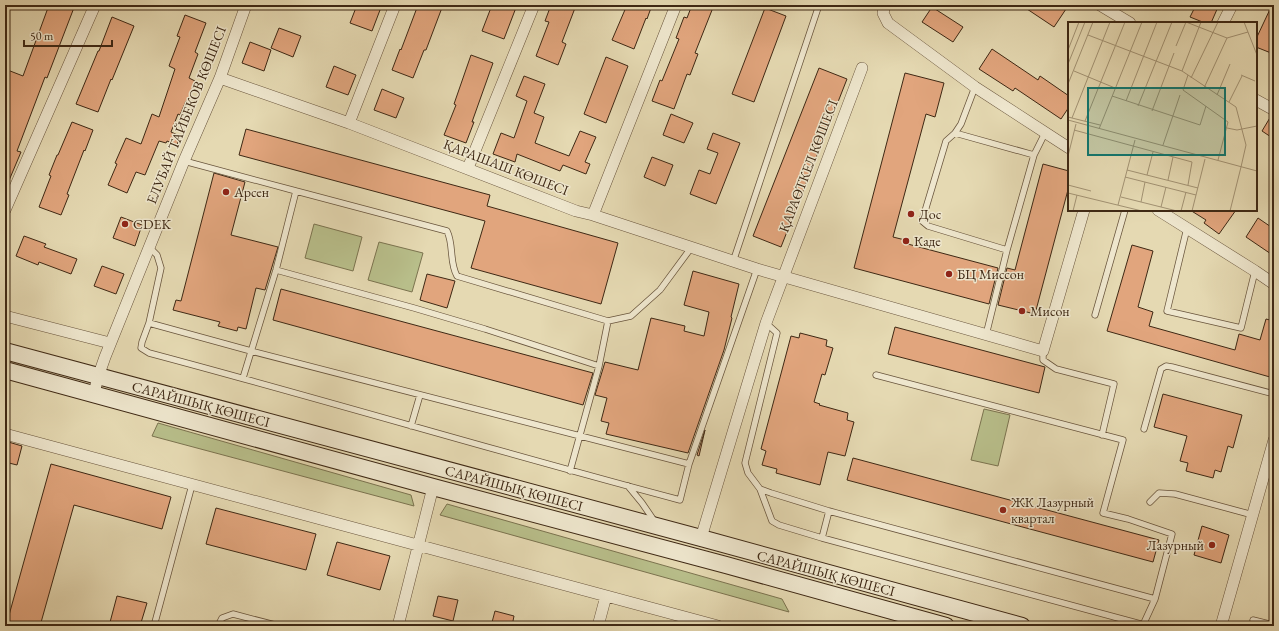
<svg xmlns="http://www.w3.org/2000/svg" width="1279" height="631" font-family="'EB Garamond',serif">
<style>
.green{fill:#b8be8a;stroke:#7b734f}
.building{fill:#e1a57d;stroke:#3e2814}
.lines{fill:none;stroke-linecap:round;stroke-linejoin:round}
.service-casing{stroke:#68543c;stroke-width:7}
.minor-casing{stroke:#68543c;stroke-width:12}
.secondary-casing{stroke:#3e2814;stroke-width:18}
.service{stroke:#eee6cd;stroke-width:5.5}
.minor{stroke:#eee6cd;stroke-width:11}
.secondary{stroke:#eee6cd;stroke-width:16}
.poi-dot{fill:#8f2418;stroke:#eee6cd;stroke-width:1.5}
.labels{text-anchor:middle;stroke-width:3;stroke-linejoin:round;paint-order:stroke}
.street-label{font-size:14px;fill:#3e2814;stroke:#eee6cd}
.poi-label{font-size:14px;fill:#3e2814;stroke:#eee6cd;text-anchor:start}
.inset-road{fill:none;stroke:#a29273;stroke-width:1}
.view{fill:#0f766e;fill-opacity:0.15;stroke:#0f766e;stroke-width:2}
.inset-edge{fill:none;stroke:#3e2814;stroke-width:2}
</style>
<rect width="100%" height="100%" fill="#e5d9b2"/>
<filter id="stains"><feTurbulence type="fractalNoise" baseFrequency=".005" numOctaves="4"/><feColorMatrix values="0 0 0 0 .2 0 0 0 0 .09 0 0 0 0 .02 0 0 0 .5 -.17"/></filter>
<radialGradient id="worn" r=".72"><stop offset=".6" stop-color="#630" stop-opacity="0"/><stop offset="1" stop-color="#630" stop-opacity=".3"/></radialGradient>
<path class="green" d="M314,224L362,237L353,271L305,258Z
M379,242L423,253L412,292L368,280Z
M984,409L1010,415L998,466L971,460Z
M158,423L411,495L414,506L152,436Z
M447,504L782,599L789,612L440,515Z"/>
<path class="building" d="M49,5H75L47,78L45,77L17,151L21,152L5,190V116L9,106L5,105V69L23,76Z
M357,5H366L380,10L372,31L350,23Z
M418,5H443L426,50H424L413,78L392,70L400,49L401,50Z
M492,5H517L504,39L482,31Z
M551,5H566L575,8L562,42L566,44L558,65L536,56L549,22L545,21Z
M627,5H652L647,19L646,18L634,49L612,40Z
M692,5H714L695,53L698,54L690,75L687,74L674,109L652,101L660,80L662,81L679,39L676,38L684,17L687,18Z
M1021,5H1061L1066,9L1054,27Z
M1196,5H1213L1218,7L1211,23H1205L1190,17Z
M1272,5H1274V47L1271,53L1256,47V39Z
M932,7L963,27L953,42L922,22Z
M765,8L786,16L754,102L732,94Z
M185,15L206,23L195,52L198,54L189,78L195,81L188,102L186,101L180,115L178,114L171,132L180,136L177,145L167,141L166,143L159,141L145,175L136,172L127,193L108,185L117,164L115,163L126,138L141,144L152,114L159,117L175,69L169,66L180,37L177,36Z
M112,17L134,26L112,80L111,79L98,112L76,104L98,51H99Z
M279,28L301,36L293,57L271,48Z
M250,42L271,50L264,71L242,63Z
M992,49L1038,80L1040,76L1069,96V107L1061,119L1015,88L1013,91L979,69Z
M471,55L493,63L472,122H474L466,143L444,135L456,105L454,104Z
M606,57L628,66L606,123L584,114Z
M334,66L356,75L348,95L326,87Z
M819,68L847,79L781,247L753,236Z
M905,73L944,83L935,117L926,114L893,237L905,240L904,243L998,268L989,304L854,268Z
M524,76L545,84L534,113L544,117L535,143L569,156L580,131L596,137L585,162L590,164L586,174L563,165L560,171L517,154L515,162L493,154L501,133L514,138L527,101L516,96Z
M382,89L404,98L396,118L374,110Z
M671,114L693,123L684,143L663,135Z
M1271,116L1274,117V139L1262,131Z
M72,122L93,130L85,151L84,150L67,194L69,195L61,215L39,207L51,176L49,175L57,155H58Z
M246,129L490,195L487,206L618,243L601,304L471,268L485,221L239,155Z
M713,133L740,143L716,204L690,194L699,170L710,174L718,153L707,149Z
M652,157L673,165L665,186L644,177Z
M1043,164L1069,171V186L1035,314L998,305L1007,268L1015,270Z
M214,173L245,182L231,235L278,247L265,290L256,288L246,329L238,327L237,331L218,326L220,322L173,310L176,300L181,301Z
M1190,210H1236L1219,234L1204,223L1206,220Z
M121,217L142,225L135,246L113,238Z
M1258,218L1274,229V256L1246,237Z
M24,236L46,244L44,247L77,259L71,274L39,262L38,265L16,256Z
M1132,245L1153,251L1138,307L1153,312L1149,326L1235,350L1239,334L1260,340L1266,319L1274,321V363L1270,377L1107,331Z
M102,266L124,274L116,294L94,286Z
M693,271L739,284L731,317L732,318L724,350L688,453L606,434L609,423L601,421L607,398L595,395L605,362L638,370L651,318L685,326L684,331L704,336L709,312L684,305Z
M427,274L455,281L447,308L420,300Z
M281,289L593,373L583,405L273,320Z
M895,327L1045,367L1039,393L888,354Z
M800,333L827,340L826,346L833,348L825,375L822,374L814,402L820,404L819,405L848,413L847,420L854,422L845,456L828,452L820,485L776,473L777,469L762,465L766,451L761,449L791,336L799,338Z
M1163,394L1242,415L1233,448L1228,446L1221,472L1215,470L1213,478L1186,471L1188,463L1180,461L1187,436L1154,427Z
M705,430L699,456L697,455Z
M5,441L22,446L17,465L5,462Z
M853,458L1159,540L1153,562L847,480Z
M51,464L171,497L162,529L74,505L40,626H6Z
M216,508L316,534L306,570L206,544Z
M1202,526L1229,535L1221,563L1194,555Z
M337,542L390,556L380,590L327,575Z
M117,596L147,603L140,626H109Z
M438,596L458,600L453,621L433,616Z
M495,611L514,616L512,626H491Z"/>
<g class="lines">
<defs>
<path id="service" d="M975,87L961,124L955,133L946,141L922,221L928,226L1007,250L1034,155L1045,133
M955,133L1034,155
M184,161L296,191
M1187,228L1167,311L1241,328L1255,271
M149,247L157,255L161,268L149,323L251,351L689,464L680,500C502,453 326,400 149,353L141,348L142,342L149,323
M733,262L819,5
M276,270L414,308L485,329L599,366
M1095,315L1125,210
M766,323L777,333L745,463L748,473L760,489L771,493L829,511L1155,599
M986,335L1007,250
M1043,351V360L1056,369L1114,384L1102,435
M876,375L1123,440L1103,513L1128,519L1172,534L1155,599L1143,625
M243,378L276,270L296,191L447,231C454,245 449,262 457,276L608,321
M411,426L420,395
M1144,429L1161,369L1166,366L1172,367L1274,394
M689,464L757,269
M570,471L599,366L608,321L631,316L660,290L691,248
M628,486L642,503L655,522
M760,489L772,521L779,525L822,538L1148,626
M1150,502L1159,493L1175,494L1253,515
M822,538L829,511
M1253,620L1274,625
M154,626L192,485
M218,626L222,618L233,614L279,626"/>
<path id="minor" d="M885,5L883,13L888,23L975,87L1069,148
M1100,5L1130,23
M1223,23L1232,5
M220,78L349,123L576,211L593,215L757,269L1043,351L1084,210
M1256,100L1274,110
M349,123L395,5
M468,168L534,5
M5,210L95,5
M1158,210L1255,271L1274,284
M593,215L676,5
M5,316L110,343
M94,393L98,377L105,357L184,161L220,78L246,5
M5,434L718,626
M701,538L766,323L862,68
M398,626L433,487
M598,626L606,596
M1221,626L1274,440"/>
<path id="secondary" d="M5,351L701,538L1022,626
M5,370L433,487L726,565L946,626"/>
</defs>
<use href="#service" class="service-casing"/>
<use href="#minor" class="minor-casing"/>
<use href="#secondary" class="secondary-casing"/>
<use href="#service" class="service"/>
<use href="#minor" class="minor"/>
<use href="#secondary" class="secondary"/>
</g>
<g class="poi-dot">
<circle cx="226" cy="192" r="4"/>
<circle cx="911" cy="214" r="4"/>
<circle cx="125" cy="224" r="4"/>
<circle cx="906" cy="241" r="4"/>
<circle cx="949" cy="274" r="4"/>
<circle cx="1022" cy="311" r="4"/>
<circle cx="1003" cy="510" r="4"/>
<circle cx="1212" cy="545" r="4"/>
</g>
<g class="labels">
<g class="street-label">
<text transform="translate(186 115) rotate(-68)" y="5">ЕЛУБАЙ ТАЙБЕКОВ КӨШЕСІ</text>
<text transform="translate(808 166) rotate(-69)" y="5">ҚАРАӨТКЕЛ КӨШЕСІ</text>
<text transform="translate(506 167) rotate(21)" y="5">ҚАРАШАШ КӨШЕСІ</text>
<text transform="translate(201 404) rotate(15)" y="5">САРАЙШЫҚ КӨШЕСІ</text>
<text transform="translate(514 488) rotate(15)" y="5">САРАЙШЫҚ КӨШЕСІ</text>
<text transform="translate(826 573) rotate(15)" y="5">САРАЙШЫҚ КӨШЕСІ</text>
</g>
<g class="poi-label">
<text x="234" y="197">Арсен</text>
<text x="919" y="219">Дос</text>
<text x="133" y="229">CDEK</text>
<text x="914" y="246">Каде</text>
<text x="957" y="279">БЦ Миссон</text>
<text x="1030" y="316">Мисон</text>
<text x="1011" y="507">ЖК Лазурный<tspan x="1011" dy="16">квартал</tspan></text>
<text x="1204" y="550" text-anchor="end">Лазурный</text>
</g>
</g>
<g transform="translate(1068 22)">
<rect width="189" height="189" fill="#e5d9b2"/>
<path class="inset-road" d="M176,0L189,33M20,13L114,49L168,85L178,123L173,145M108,24L118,0L159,16L180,10M0,28L11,0M0,42L17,0M6,49L47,66M114,49L133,0M120,53L115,68L160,100L150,138M173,53L187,59M123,56L150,0M0,62L25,0M136,66L159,16M149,73L162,42M44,74L132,103L138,84M58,79L89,0M161,80L174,54M70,84L104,0M84,89L106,31M0,95L32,103M4,96L42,0M0,98L189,149M17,99L57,0M159,106L169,108L189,104M31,107L74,0M6,108L124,140L120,163M95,123L112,73M0,134L8,102M59,148L130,166M79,153L85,130M57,155L128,173M100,158L105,135M0,163L23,169M0,171L74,189M53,175L109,189M73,180L77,160M50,183L67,118M93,185L98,165M5,189L9,173M113,189L118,170M124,189L137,137M162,189L173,145"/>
<path class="view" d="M20,66H157V133H20Z"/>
<rect width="189" height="189" class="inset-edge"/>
</g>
<rect width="1279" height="631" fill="none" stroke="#e5d9b2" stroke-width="20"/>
<rect x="6" y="6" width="1267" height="619" fill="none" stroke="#3e2814" stroke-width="2"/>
<rect x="10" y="10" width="1259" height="611" fill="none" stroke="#3e2814"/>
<path d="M24 40v6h88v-6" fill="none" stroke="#3e2814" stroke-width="2"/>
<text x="30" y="40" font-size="12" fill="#3e2814" stroke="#eee6cd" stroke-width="3" paint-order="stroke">50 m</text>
<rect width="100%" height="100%" filter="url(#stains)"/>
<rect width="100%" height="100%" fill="url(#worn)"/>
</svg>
